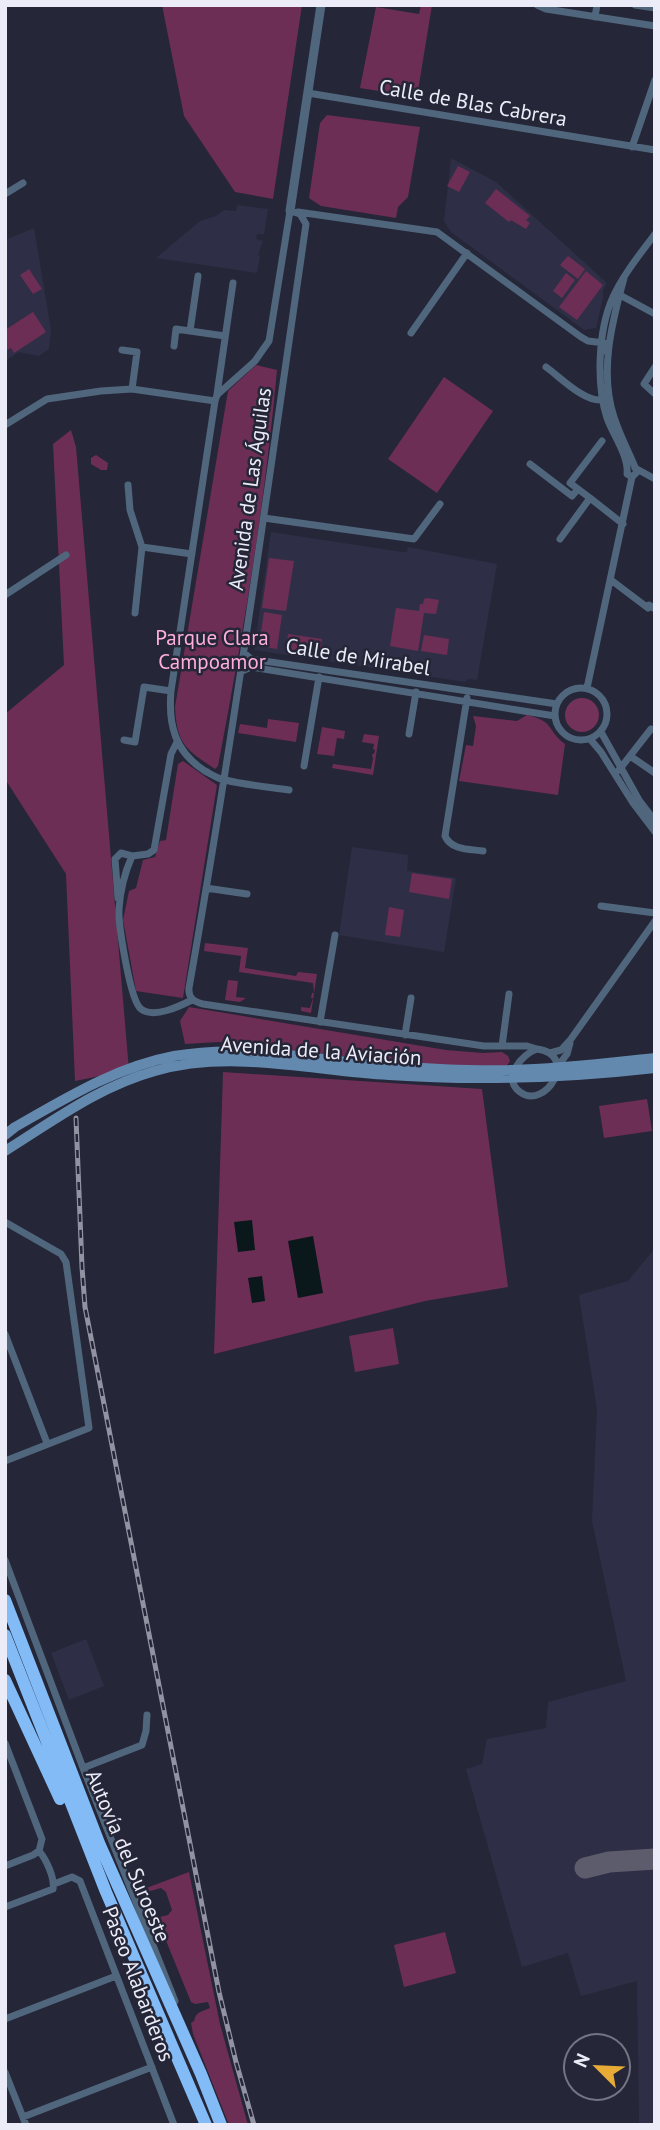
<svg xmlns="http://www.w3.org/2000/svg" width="660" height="2130" font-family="'PT Sans',sans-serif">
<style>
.built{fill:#2e2f46}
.green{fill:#6d2e55}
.forest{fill:#723259}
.water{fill:#0a181b}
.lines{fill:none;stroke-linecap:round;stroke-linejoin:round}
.taxiway{stroke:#5c5c6c;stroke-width:21}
.minor{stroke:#4f667d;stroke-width:7}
.tertiary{stroke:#4f667d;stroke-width:9}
.secondary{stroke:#6489ae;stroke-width:10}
.motorway{stroke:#82bbf6;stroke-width:12}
.rail-casing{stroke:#9293a2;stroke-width:5}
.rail{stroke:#252637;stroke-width:2.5;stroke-dasharray:8;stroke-linecap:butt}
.labels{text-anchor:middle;stroke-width:5;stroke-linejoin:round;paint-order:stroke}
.street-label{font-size:21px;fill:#ebecf8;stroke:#252637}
.park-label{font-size:21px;fill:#feafdb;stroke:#252637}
</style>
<rect width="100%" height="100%" fill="#252637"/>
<path class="built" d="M451,158L496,182L607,283L603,290V298L596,328L584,330L451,232L444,221Z
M237,205L268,209L264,234H257L256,239L263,241L258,255L260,256L257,273L156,258L200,221L216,216L224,210L236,211Z
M34,228L51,330L49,349L39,356L19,352L5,361V240Z
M271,532L402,552H407L408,547L497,564L477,680L468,679L465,682L254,650Z
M352,847L408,855L407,871L456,878L444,952L339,935Z
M655,1248V2125H639L637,1981L581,1996L568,1953L522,1967L466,1769L482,1764L487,1739L546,1728L548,1702L626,1681L592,1521L597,1409L579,1295L628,1281Z
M86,1639L104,1686L69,1700L51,1653Z"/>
<path class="green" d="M162,5H302L273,199L235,192L184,116Z
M421,5H432L417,97L360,88L376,7L419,14Z
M327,115L420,127L408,197L398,207L396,218L321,206L309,198L320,123Z
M458,166L470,172L459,192L447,186Z
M496,189L530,216L526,220L530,223L526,229L511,220L509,222L485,203Z
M568,256L585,269L578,279L560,265Z
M29,269L42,289L33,294L20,275Z
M586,271L603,285L577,320L559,307Z
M566,273L575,280L562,298L553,291Z
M33,312L46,332L14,353L11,348L5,351V330Z
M256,365L277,370C265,503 243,635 218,766L215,769C185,749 177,744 175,707L228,391Z
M444,377L493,411L437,493L388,459Z
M71,430L76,447L129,1070L75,1081L66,874L5,779V714L64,665L53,444Z
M96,455L108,463L107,470H101L91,464V458Z
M269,558L294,561L286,611L262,608Z
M427,598L439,600L436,614L424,613L418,651L390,646L396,608L419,611L420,604H423L424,599Z
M264,612L282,615L277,649L259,646Z
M288,634L322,639L320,657L286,652Z
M424,635L449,639L447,655L421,651Z
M527,715C556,722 546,730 565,744L558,795L459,781L466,745L473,746L476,726L473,716L517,721Z
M268,719L299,723L296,742L238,733L240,724L267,728Z
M322,727L345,731L344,739L337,738L334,756L317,754Z
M364,734L379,736L373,775L332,768L333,764L371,769L373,759L372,754H374L375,750L373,749L374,744L362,742Z
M183,761L217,785L183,998L136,991L123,920L129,891L136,888L143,860L155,857L160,841L166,840L178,764Z
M412,873L452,879L449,899L409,892Z
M389,907L404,910L400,937L385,935Z
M205,943L248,948L245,968L296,976L298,972L317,974L311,1013L301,1011V1007L310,1008L313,998H311L312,993H314L313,983L239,972L241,956L204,951Z
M228,980L238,981L236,997L246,998L240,1002L225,1000Z
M189,1007L446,1050L483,1053L502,1052L508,1056L510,1061L507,1066L424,1065L219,1042L185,1044L180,1021Z
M223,1072L482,1089L508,1287L425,1301L214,1354Z
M647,1099L652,1131L604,1138L599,1106Z
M393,1328L399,1364L355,1372L349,1336Z
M189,1872L220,2024L248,2125H229L193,2034L191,2023L194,2021C196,2011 202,2012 210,2008L208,2002L195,2004L191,2002L158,1921L160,1917L168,1915L172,1910L166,1892L161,1888L143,1893L141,1890Z
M445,1932L456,1973L404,1987L394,1945Z"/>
<path class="forest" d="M565 715a17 17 0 1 1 34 0a17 17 0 1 1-34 0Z"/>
<path class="water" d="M252,1220L255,1250L238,1252L234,1222Z
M313,1236L323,1293L298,1298L288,1241Z
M262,1276L265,1301L252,1303L248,1278Z"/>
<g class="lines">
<path class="taxiway" d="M585,1868L609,1862L655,1859"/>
<path class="minor" d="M537,5L546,9L655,26
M635,5L655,8
M595,17L597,5
M308,93L655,150
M632,147L655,80
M5,194L23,183
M298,212L437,232L581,337L588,341L604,343L606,351
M198,276L190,331L225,336
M618,294L655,314
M411,333L467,253
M174,346L176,329L190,331
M122,350L137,352L132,389
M546,367C560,377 584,402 602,400
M655,367L644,384L655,394
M217,394L233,283
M5,425L47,399L101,391L132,389L215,401
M530,464L572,496L578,489
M635,468L655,479
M632,477L627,474C629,456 613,435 607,418C596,384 598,330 613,297C623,275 640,254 655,234
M128,485L130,510L142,547L135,613
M590,498L623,524
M264,518L414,539L440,504
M560,539L590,498L570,483L602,441
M142,547L192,554
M611,580L648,608L649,605L655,609
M5,595L66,555
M244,653L251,659L557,704
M242,671L251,667L555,716
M555 714a26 26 0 1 1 52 0a26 26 0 1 1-52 0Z
M587,688L632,477L637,472C630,454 620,436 614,417C599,372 612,322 624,278
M467,698L445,836C451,850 469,849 483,851
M601,732L639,800L655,821
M409,734L416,692
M590,739L601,752L633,803L655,832
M124,740L135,742L144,687L171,691
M177,742L171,754L154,850L148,854L132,856C125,872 120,891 119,909C118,923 130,1001 141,1009C154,1019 180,1006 192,1000
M630,756L655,773
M304,766L319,677
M619,770L651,729
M289,790C268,787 246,785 225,780C218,779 211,774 205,771C175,752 168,725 171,691L215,401L217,395L255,361L269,341L290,211L300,214L306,224C269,479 234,734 189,988C188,998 194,1002 203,1004L484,1046H527L537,1049
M206,888L247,894
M118,898L115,859L121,853L132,856
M601,906L655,913
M320,1022L335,935
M405,1035L411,998
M502,1046L509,994
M537,1049C580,1055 545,1111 520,1092C501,1078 522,1054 537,1049Z
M550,1053L561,1050L571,1039L655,921
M558,1066L567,1054L570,1043
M5,1222L61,1254L66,1262L89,1428L5,1461
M5,1334L47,1443
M5,1560L83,1768L175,2001
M5,1743L42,1839L39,1851
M83,1768L142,1745L146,1731L147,1715
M5,1866L33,1855L39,1851
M54,1884L72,1877L80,1881L174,2125
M5,1907L53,1889C55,1878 46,1859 39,1851
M5,2019L116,1976
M5,2072L26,2125
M23,2117L152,2067"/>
<path class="tertiary" d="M290,211L321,5"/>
<path class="secondary" d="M5,1135L15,1127C66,1098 116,1067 174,1056C248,1043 317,1061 390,1066C431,1069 472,1071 512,1070C560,1069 608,1063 655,1058
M5,1151C53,1121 100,1086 155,1071C231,1049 312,1071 389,1075C477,1081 567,1078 655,1068"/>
<path class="motorway" d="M5,1600L99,1843L201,2074L221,2125
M5,1635L106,1892L206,2125
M5,1680L60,1799"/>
<defs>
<path id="rail" d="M76,1118L82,1267L85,1307L219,1992L236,2062L254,2125"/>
</defs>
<use href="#rail" class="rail-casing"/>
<use href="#rail" class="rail"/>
</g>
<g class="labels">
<g class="street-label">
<text transform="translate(473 103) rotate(10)" y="7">Calle de Blas Cabrera</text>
<text transform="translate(250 489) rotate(-82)" y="7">Avenida de Las Águilas</text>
<text transform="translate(358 657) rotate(9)" y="7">Calle de Mirabel</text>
<text transform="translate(321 1051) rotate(4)" y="7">Avenida de la Aviación</text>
<text transform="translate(128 1856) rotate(67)" y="7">Autovía del Suroeste</text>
<text transform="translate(138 1984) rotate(69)" y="7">Paseo Alabarderos</text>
</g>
<g class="park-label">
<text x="212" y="645">Parque Clara<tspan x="212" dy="24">Campoamor</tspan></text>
</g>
</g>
<rect width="660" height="2130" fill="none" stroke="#ebecf8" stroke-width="14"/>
<g transform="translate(597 2067) rotate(294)"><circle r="33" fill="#252637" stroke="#747584" stroke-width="2"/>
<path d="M0-5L12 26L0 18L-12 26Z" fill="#e7ac36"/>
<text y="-10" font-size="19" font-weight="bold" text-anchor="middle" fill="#ebecf8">N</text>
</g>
</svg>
